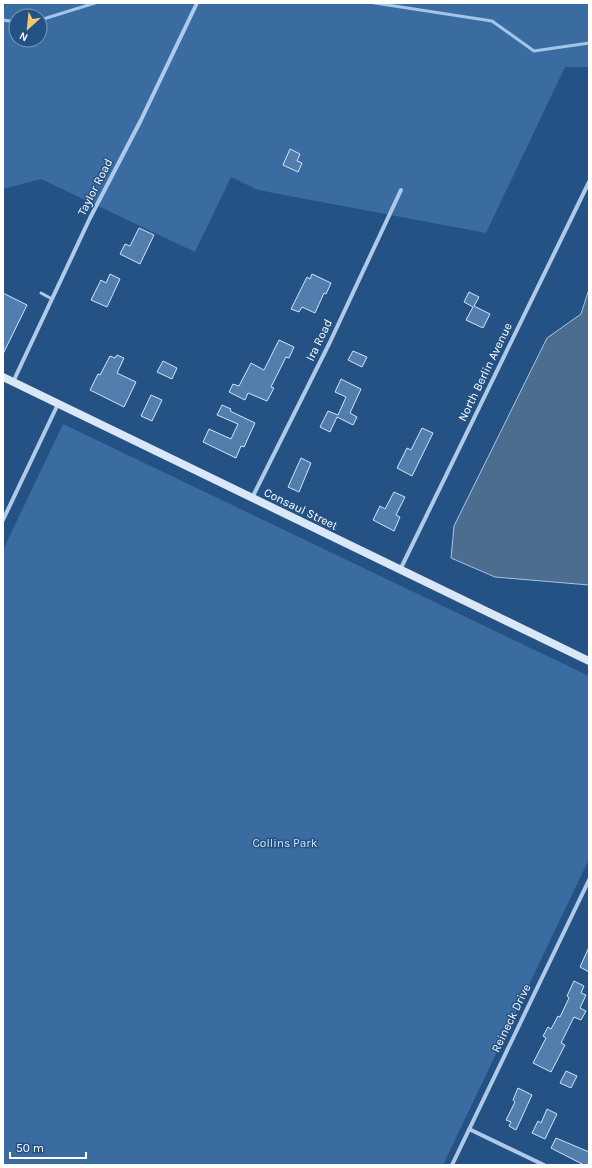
<svg xmlns="http://www.w3.org/2000/svg" width="592" height="1168" font-family="Karla,sans-serif">
<style>
.green{fill:#3a6ca1;fill-rule:evenodd}
.water{fill:#4d6d90;stroke:#a3c5e8}
.lines{fill:none;stroke-linecap:round;stroke-linejoin:round}
.stream{stroke:#a3c5e8;stroke-width:3}
.building{fill:#527eae;stroke:#d3e4f6}
.lane{stroke:#afcae8;stroke-width:3}
.street{stroke:#afcae8;stroke-width:4}
.secondary{stroke:#d9e7f7;stroke-width:8}
.labels{text-anchor:middle;stroke-width:3;stroke-linejoin:round;paint-order:stroke}
.street-label{font-size:12px;fill:#fff;stroke:#255284}
.park-label{font-size:12px;fill:#d3e4f6;stroke:#255284}
</style>
<rect width="100%" height="100%" fill="#255284"/>
<path class="green" d="M6,3H589V67H565L486,233L258,190L231,177L195,252L41,179L3,189V10ZM16,16H40V40H16Z
M63,424L589,676V859L443,1165H3V550Z"/>
<path class="water" d="M589,289V585L495,577L451,558L454,526L547,338L581,314Z"/>
<g class="lines">
<path class="stream" d="M375,3L492,21L534,51L589,43
M3,20L16,22
M40,20L95,3"/>
</g>
<path class="building" d="M290,149L300,154L297,161L302,163L298,172L283,165Z
M139,228L154,235L140,264L120,254L125,244L130,246Z
M110,274L120,279L107,307L91,300L101,280L106,283Z
M312,274L331,283L326,294L324,293L315,313L302,307L299,312L291,309L307,277L310,279Z
M469,292L479,297L474,306L490,314L483,328L466,320L473,307L464,302Z
M3,293L27,305L3,354Z
M279,340L294,347L289,358L286,357L271,387L274,388L267,401L248,393L245,400L229,392L233,384L239,386L251,363L264,370Z
M353,351L367,357L362,367L348,360Z
M117,355L124,358L117,373L136,382L124,407L90,390L98,374L100,375L110,356L115,358Z
M163,361L177,368L172,379L157,372Z
M341,379L361,389L350,413L357,417L353,425L337,417L330,432L320,427L328,411L338,415L346,397L335,392Z
M151,395L162,400L152,421L141,416Z
M222,405L231,409L230,411L255,423L244,447L241,446L236,458L203,442L209,429L231,439L238,424L217,415Z
M422,428L433,433L412,476L397,468L407,448L411,450Z
M301,458L311,463L299,492L288,487Z
M394,492L405,497L396,515L400,517L394,531L373,520L380,506L385,509Z
M589,947V972L580,967Z
M574,981L584,986L581,993L586,995L580,1008L586,1011L581,1020L574,1017L561,1043L565,1045L551,1072L533,1063L546,1038L543,1036L548,1027L551,1029L558,1016L560,1017L569,998L567,996Z
M566,1071L577,1076L571,1088L560,1083Z
M518,1088L532,1095L516,1130L509,1126L511,1122L506,1120L515,1102L513,1100Z
M547,1109L557,1114L545,1139L532,1133L538,1121L541,1123Z
M556,1138L589,1152V1165H584L551,1148Z"/>
<g class="lines">
<path class="lane" d="M41,293L52,299"/>
<path class="street" d="M13,382L90,218L141,120L197,3
M252,498L330,342L401,190
M3,520L58,404
M400,570L589,182
M469,1129L544,1165
M452,1165L589,880"/>
<path class="secondary" d="M3,377L589,661"/>
</g>
<g class="labels">
<g class="street-label">
<text transform="translate(95 187) rotate(-63)" y="4">Taylor Road</text>
<text transform="translate(319 340) rotate(-64)" y="4">Ira Road</text>
<text transform="translate(485 372) rotate(-64)" y="4">North Berlin Avenue</text>
<text transform="translate(301 509) rotate(26)" y="4">Consaul Street</text>
<text transform="translate(511 1018) rotate(-64)" y="4">Reineck Drive</text>
</g>
<g class="park-label">
<text x="285" y="847">Collins Park</text>
</g>
</g>
<rect width="592" height="1168" fill="none" stroke="#ffffff" stroke-width="8"/>
<g transform="translate(28 28) rotate(207)"><circle r="19" fill="#255284" stroke="#7c97b5"/>
<path d="M0-3L7 15L0 10L-7 15Z" fill="#f1c973"/>
<text y="-6" font-size="11" font-weight="bold" text-anchor="middle" fill="#ffffff">N</text>
</g>
<path d="M10 1152v6h76v-6" fill="none" stroke="#ffffff" stroke-width="2"/>
<text x="16" y="1152" font-size="12" fill="#ffffff" stroke="#255284" stroke-width="3" paint-order="stroke">50 m</text>
</svg>
